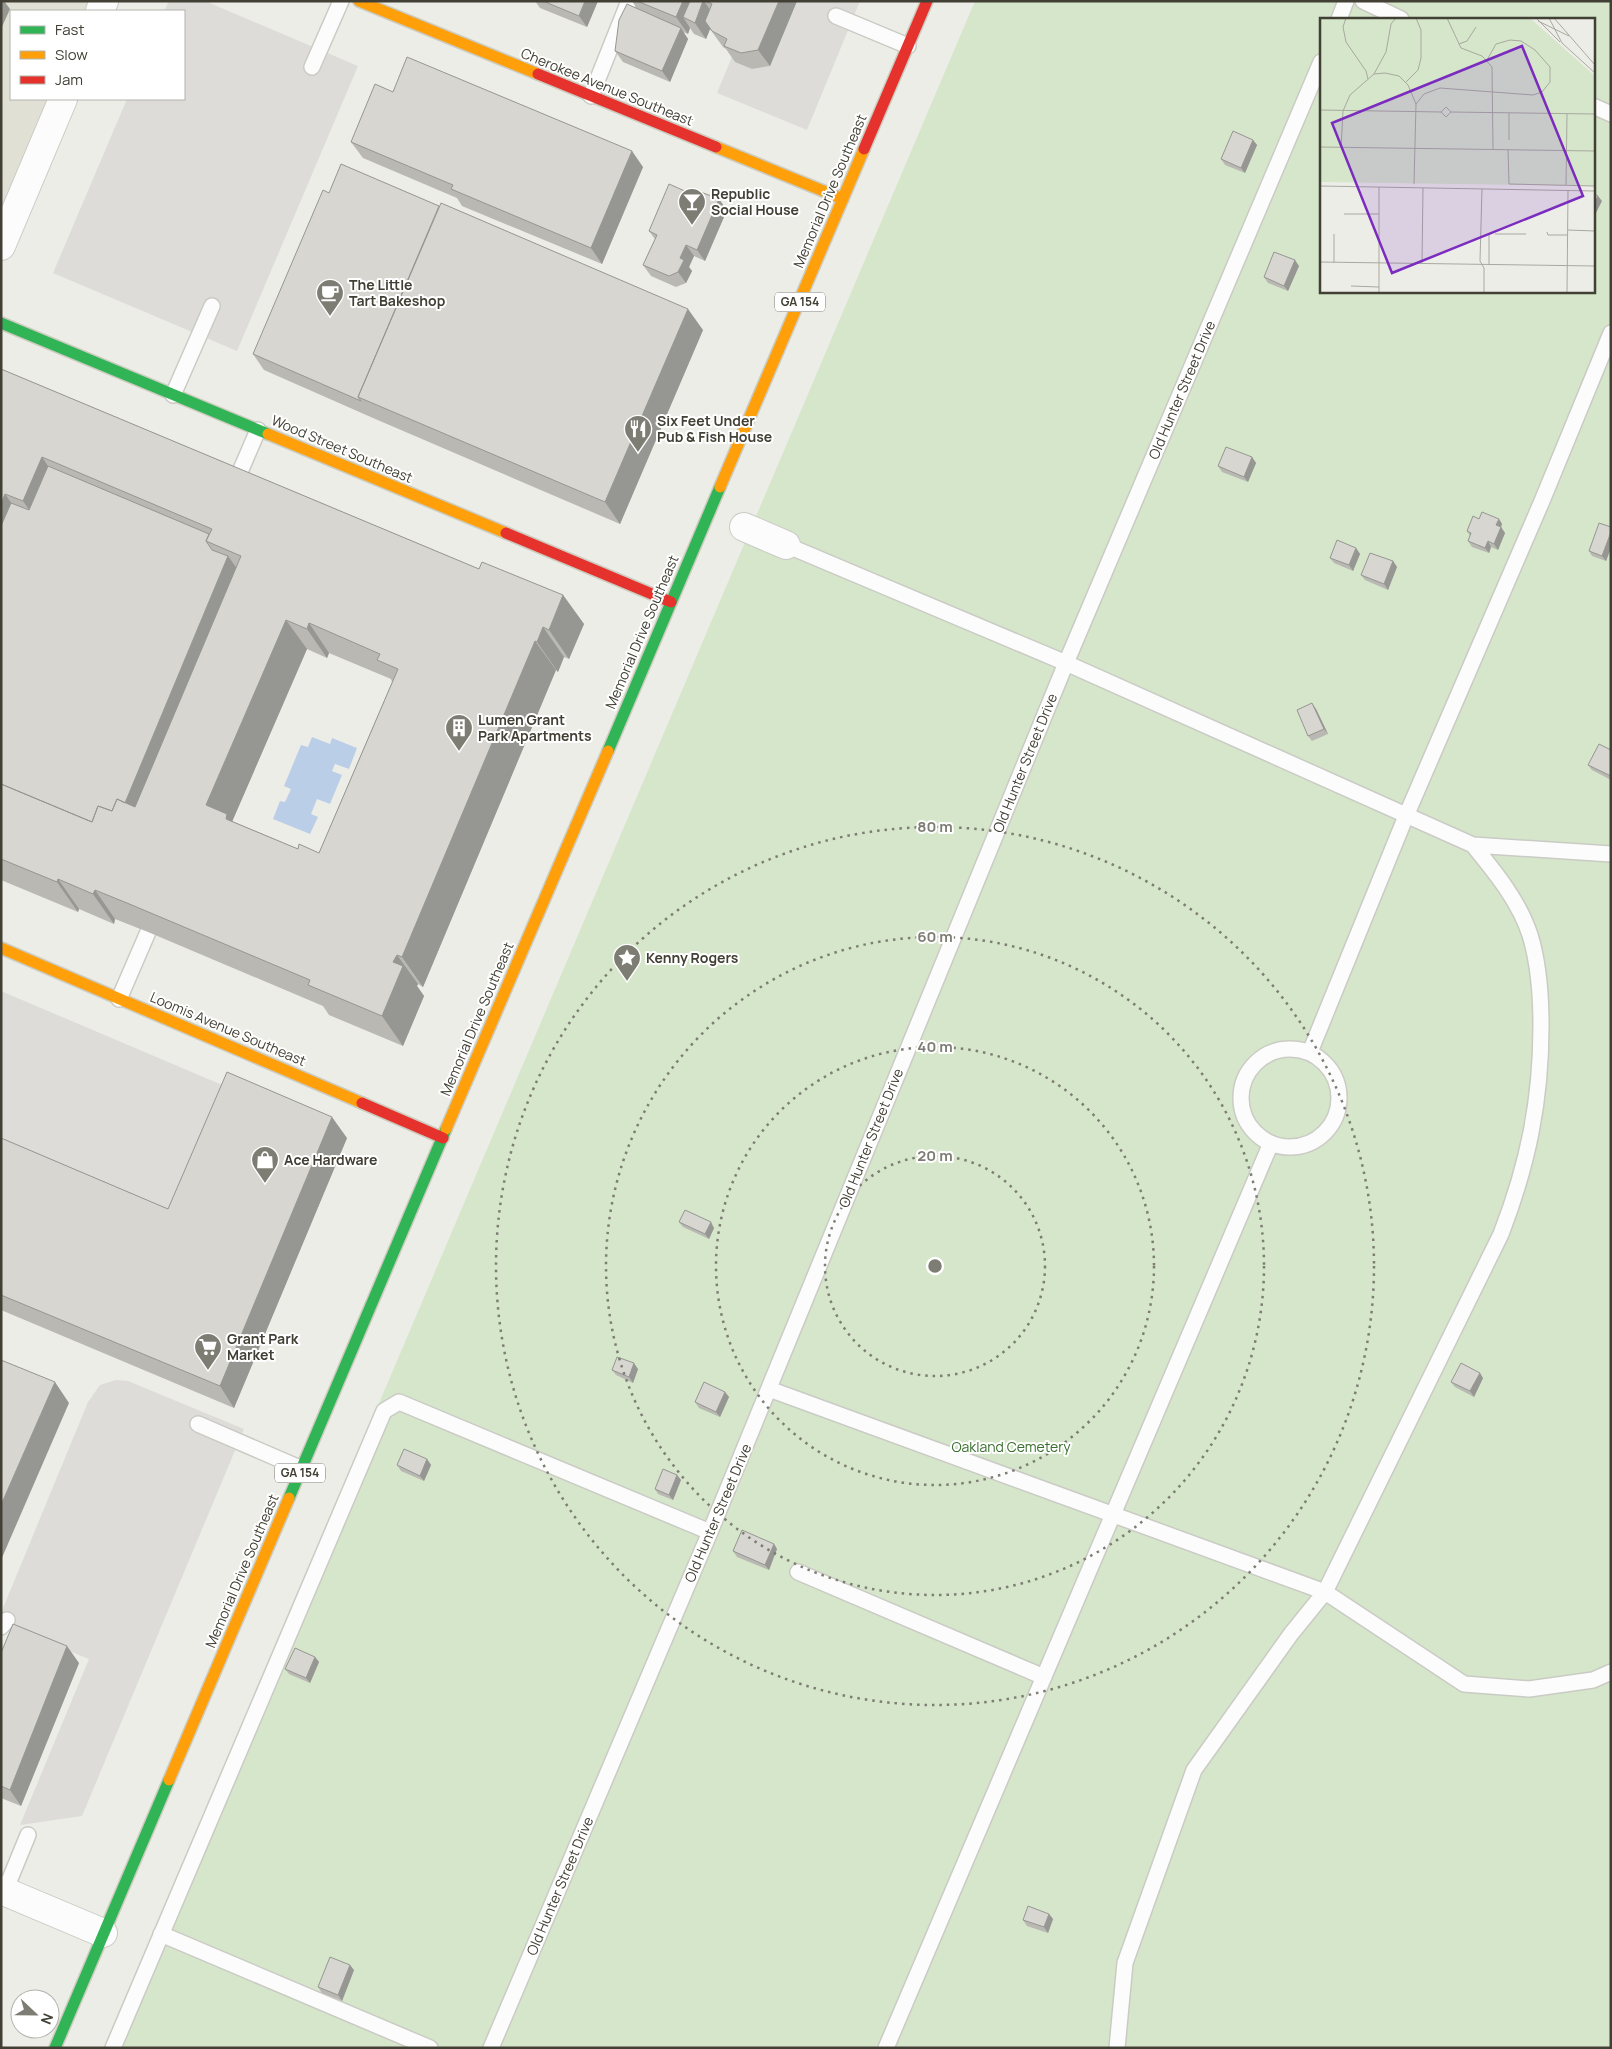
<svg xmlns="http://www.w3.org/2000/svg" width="1612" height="2049" font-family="Manrope,sans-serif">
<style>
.residential{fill:#e1e0d5}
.green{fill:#d5e6ca;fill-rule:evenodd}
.parking{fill:#dddcd8}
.water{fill:#bbcee8}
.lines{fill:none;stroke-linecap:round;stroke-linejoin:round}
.lane-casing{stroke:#cbcbc5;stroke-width:18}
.street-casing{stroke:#cbcbc5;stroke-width:30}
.fast-casing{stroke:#cccbbf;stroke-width:14}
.slow-casing{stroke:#cccbbf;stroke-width:14}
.jam-casing{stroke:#cccbbf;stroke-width:14}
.lane{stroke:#fcfcfc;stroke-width:15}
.street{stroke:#fcfcfc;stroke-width:28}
.fast{stroke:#30b455;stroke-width:11}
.slow{stroke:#ff9f0a;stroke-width:11}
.jam{stroke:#e5322d;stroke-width:11}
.wall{fill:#b9b8b3;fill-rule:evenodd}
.shaded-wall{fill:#969692}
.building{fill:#d7d6d0;stroke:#969692;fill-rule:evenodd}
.ring{fill:none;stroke:#7e7d74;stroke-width:2.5;stroke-dasharray:2.5 5}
.labels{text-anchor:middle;stroke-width:4;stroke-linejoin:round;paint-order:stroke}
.shield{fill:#fff;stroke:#7b7972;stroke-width:1}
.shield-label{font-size:12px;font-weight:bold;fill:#424035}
.street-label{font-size:14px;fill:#424035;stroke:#fff}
.poi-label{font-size:14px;font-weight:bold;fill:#424035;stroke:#fff;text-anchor:start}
.park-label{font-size:14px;fill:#3a6e2e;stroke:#fff}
.inset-road{fill:none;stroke:#a9a8a0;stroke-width:1}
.view{fill:#7b2cbf;fill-opacity:0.15;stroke:#7b2cbf;stroke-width:2.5}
.inset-edge{fill:none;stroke:#424035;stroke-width:2.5}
.centre{fill:#7e7d74;stroke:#fff;stroke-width:2.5}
.ring-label{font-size:15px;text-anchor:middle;font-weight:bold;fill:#7e7d74;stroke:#fff;stroke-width:4;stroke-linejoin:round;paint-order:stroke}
</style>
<rect width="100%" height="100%" fill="#edede8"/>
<path class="residential" d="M1,1H106L102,11H11V99H65L1,254Z"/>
<path class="green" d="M975,1H1611V2048H105ZM1321,19H1593V291H1321Z"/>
<path class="parking" d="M169,1H205L358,66L237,351L53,273L127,99H184V11H164Z
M797,1H860L807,130L717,93L733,54L736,62L752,69L770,66Z
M1,991L241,1093L183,1230L1,1153Z
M116,1380L128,1381L244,1429L82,1816L20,1825L89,1659L1,1624V1613L88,1402L100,1385Z"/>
<path class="water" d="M312,737L330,744L332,738L357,748L349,769L335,764L332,771L342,775L330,804L317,799L311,814L318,817L310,834L273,819L280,801L285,802L291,789L284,786L301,745L308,747Z"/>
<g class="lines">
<defs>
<path id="lane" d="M1363,1L1401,19
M836,16L908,46
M1339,19L1346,1
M312,67L341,1
M591,96L629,1
M1593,106L1611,114
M173,395L212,306
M233,488L258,430
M786,545L1066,663L1473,845L1611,854
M119,999L148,932
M1241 1098a49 49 0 1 1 98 0a49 49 0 1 1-98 0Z
M1310,1052L1406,816L1542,501L1611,333
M769,1389L1325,1592L1464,1684L1529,1689L1593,1680L1611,1672
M198,1424L302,1469
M798,1572L1044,1677
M1,1627L7,1620
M5,1891L28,1835
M161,1934L430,2048
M113,2048L384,1411L399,1402L710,1532
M491,2048L710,1532L1066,663L1321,62
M886,2048L1271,1143
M1117,2048L1125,1963L1194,1770L1291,1634L1325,1592L1501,1234C1528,1164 1541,1101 1541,1026C1541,995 1539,964 1530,935C1519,901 1495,872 1473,845"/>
<path id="street" d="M100,11L104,1
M1,246L63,99
M744,527L786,545
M1,1890L103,1933"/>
<path id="fast" d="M1,323L268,434
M608,751L720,487
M289,1498L446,1129
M55,2048L169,1780"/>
<path id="slow" d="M359,1L538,74
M716,147L843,199
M268,434L506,533
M720,487L864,149
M1,948L362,1103
M446,1129L608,751
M169,1780L289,1498"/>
<path id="jam" d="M538,74L716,147
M864,149L927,1
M506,533L671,602
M362,1103L443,1138"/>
</defs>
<use href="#lane" class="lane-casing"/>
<use href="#street" class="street-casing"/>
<use href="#fast" class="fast-casing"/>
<use href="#slow" class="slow-casing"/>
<use href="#jam" class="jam-casing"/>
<use href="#lane" class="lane"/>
<use href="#street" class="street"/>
<use href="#fast" class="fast"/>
<use href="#slow" class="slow"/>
<use href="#jam" class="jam"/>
</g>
<path class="wall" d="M535,1H598L587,27L540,8Z
M632,1H797L770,66L752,69L735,62L726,49L723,47L710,29L706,39L694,34L690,28L688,34L683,32L688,39L670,82L623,62L615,51L637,9Z
M393,92L643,167L602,264L462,206L457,198L363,158L351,142Z
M1253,140L1257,145L1245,173L1225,165L1221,159Z
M329,193L703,330L620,524L373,418L264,370L253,354Z
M727,210L705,261L694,256L689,267L692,271L686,283L676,287L651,276L643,265L655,239L649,231Z
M1299,266L1288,291L1268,283L1264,277Z
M1,369L479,569L563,595L584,624L569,659L564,657L558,672L556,670L423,987L418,984L417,986L424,996L403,1046L329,1015L323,1006L148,932L115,919L114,924L79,909L78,912L1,880ZM307,649L327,658L329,653L391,679L392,682L319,853L298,849L232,821Z
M1252,457L1256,463L1248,482L1222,472L1218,466Z
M1479,519H1499L1502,524L1501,527L1505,533L1498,550L1491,547L1489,553L1472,547L1468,541L1470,536L1467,531Z
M1611,527V548L1606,561L1592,556L1589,551Z
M1356,548L1360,554L1353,571L1334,563L1330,558Z
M1393,561L1397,567L1388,590L1365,580L1361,575Z
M1316,709L1328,734L1312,741L1308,736Z
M1611,750V780L1592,770L1588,765Z
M1,1138L168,1209L347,1138L234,1408L1,1310Z
M679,1222L714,1228L709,1239L683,1227Z
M638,1369L633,1383L616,1375L612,1370Z
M1483,1378L1474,1397L1455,1387L1451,1382Z
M725,1392L729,1397L720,1417L699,1408L695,1402Z
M427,1459L431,1465L424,1481L401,1471L397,1465Z
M677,1475L681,1480L673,1500L658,1494L655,1489Z
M774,1544L777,1549L769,1570L737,1557L733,1551Z
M1,1653L79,1663L21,1806L1,1798Z
M315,1657L319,1662L310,1683L289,1674L285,1669Z
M1049,1914L1053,1919L1048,1933L1027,1926L1023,1920Z
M354,1970L342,2001L322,1993L318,1987Z"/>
<path class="shaded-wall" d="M1,1H4L10,9L1,29Z
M585,1H598L587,27L579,16Z
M683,1H701L683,17L690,28L688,34L676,17Z
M703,1H704L715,17L706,39L695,23Z
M779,1H797L770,66L758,50Z
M681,28L688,39L670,82L662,71Z
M1253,140L1257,145L1245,173L1241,168Z
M632,151L643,167L602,264L591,248Z
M1598,196L1602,201L1593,219V205Z
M719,199L727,210L705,261L697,250Z
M686,245L694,256L689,267L692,271L686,283L678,272L680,258Z
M1295,260L1299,266L1288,291L1284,286Z
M688,309L703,330L620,524L605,502Z
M42,457L62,487L44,531L23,501Z
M1252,457L1256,463L1248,482L1244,477Z
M5,494L26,524L1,583V504Z
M1499,519L1502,524L1501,527L1505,533L1498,550L1494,544L1496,525Z
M1611,532V548L1606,561L1602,556Z
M1488,541L1491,547L1489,553L1485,548Z
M1356,548L1360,554L1353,571L1349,565Z
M228,556L243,577L133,841L118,820Z
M1393,561L1397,567L1388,590L1384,584Z
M563,595L584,624L569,659L549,630Z
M286,620L307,649L232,822L206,805Z
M309,623L329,653L327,658L307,629Z
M543,627L564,657L558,672L537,642Z
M535,641L556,670L423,987L402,957Z
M1312,703L1316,709L1328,734L1324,729Z
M58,879L79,909L78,912L57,882Z
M95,890L115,919L114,924L93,894Z
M397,955L418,984L417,986L424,996L403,1046L382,1016L393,962Z
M332,1117L347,1138L234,1408L220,1386Z
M711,1222L714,1228L709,1239L705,1234Z
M634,1363L638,1369L633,1383L629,1377Z
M1480,1373L1483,1378L1474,1397L1470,1391Z
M55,1382L69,1403L1,1560V1505Z
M725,1392L729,1397L720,1417L716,1412Z
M427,1459L431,1465L424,1481L420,1476Z
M677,1475L681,1480L673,1500L669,1495Z
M774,1544L777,1549L769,1570L765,1565Z
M67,1646L79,1663L21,1806L10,1790Z
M315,1657L319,1662L310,1683L306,1678Z
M1049,1914L1053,1919L1048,1933L1044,1927Z
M350,1965L354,1970L342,2001L338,1995Z"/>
<path class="building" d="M543,1H585L579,16Z
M637,1H683L676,17Z
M690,1H703L695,23L683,17Z
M705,1H779L758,50L741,53L724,46L727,39L712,31L705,21L712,4Z
M627,4L681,28L662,71L615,51L619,20Z
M407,57L632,151L591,248L451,189L453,185L351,142L375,84L393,92Z
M1233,131L1253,140L1241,168L1221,159Z
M341,164L439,206L358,397L361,401L253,354L323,190L329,193Z
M669,184L696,196L698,191L719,199L697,250L686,245L680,258L684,260L678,272L669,276L643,265L657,235L649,231Z
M1593,193L1598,196L1593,205Z
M441,203L688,309L605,502L358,397Z
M1274,252L1295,260L1284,286L1264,277Z
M1,369L479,569L482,562L563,595L549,630L543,627L537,642L535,641L402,957L397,955L393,962L403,966L382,1016L308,985L310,980L127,903L95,890L93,894L58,879L57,882L1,859V784L92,822L98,806L112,811L117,799L135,807L241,556L206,541L212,529L42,457L23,501L5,494L1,504ZM286,620L307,629L309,623L380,654L377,660L398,669L319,853L299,844L298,849L226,819L227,814L206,805Z
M1226,447L1252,457L1244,477L1218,466Z
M48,466L209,534L206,541L212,550L228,556L125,803L117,799L112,811L98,806L92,822L1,784V526L11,503L29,510Z
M1482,512L1499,519L1496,525L1501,527L1494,544L1488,541L1485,548L1468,541L1471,533L1467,531L1473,516L1479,519Z
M1599,523L1611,527V532L1602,556L1589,551Z
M1337,540L1356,548L1349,565L1330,558Z
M1370,553L1393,561L1384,584L1361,575Z
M1312,703L1324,729L1308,736L1297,710Z
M1599,744L1611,750V776L1588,765Z
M227,1072L332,1117L220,1386L1,1295V1138L168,1209Z
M685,1210L711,1222L705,1234L679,1222Z
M617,1357L634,1363L629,1377L612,1370Z
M1,1360L55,1382L1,1505Z
M1461,1363L1480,1373L1470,1391L1451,1382Z
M704,1382L725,1392L716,1412L695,1402Z
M404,1449L427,1459L420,1476L397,1465Z
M663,1469L677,1475L669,1495L655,1489Z
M742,1530L774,1544L765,1565L733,1551Z
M13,1624L67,1646L10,1790L1,1786V1653Z
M295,1648L315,1657L306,1678L285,1669Z
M1028,1906L1049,1914L1044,1927L1023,1920Z
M330,1957L350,1965L338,1995L318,1987Z"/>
<g class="ring">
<circle cx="935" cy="1266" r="110"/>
<circle cx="935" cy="1266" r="219"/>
<circle cx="935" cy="1266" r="329"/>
<circle cx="935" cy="1266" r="439"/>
</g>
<defs>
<symbol id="bar-pin" viewBox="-11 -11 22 30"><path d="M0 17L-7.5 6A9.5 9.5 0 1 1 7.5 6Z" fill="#7e7d74" stroke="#fff"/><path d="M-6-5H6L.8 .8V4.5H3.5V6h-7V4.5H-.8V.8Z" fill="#fff"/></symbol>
<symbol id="cafe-pin" viewBox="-11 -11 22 30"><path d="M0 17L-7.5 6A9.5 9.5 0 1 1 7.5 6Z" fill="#7e7d74" stroke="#fff"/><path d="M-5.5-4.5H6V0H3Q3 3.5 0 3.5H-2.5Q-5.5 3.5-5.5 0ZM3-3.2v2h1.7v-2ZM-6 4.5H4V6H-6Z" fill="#fff"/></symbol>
<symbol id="restaurant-pin" viewBox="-11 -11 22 30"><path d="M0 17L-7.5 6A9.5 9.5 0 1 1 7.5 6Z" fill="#7e7d74" stroke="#fff"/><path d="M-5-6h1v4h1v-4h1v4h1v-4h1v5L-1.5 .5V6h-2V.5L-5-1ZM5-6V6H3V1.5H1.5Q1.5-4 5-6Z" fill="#fff"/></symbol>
<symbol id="building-pin" viewBox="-11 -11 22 30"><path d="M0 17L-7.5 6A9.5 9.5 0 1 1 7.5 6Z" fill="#7e7d74" stroke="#fff"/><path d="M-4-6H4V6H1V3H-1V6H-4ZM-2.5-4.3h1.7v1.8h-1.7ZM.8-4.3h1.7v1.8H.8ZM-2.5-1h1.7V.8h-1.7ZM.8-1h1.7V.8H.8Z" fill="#fff"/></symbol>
<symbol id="sight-pin" viewBox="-11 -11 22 30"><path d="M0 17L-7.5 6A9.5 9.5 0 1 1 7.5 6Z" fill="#7e7d74" stroke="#fff"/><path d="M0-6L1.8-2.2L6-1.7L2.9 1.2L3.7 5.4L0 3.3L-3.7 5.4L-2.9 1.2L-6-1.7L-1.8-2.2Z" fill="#fff"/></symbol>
<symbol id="shop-pin" viewBox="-11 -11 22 30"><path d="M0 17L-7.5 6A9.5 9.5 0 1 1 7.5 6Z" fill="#7e7d74" stroke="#fff"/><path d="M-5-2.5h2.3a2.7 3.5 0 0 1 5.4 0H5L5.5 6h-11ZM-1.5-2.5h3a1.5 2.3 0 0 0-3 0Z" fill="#fff"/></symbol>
<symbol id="supermarket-pin" viewBox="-11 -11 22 30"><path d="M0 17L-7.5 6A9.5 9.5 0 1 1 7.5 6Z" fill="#7e7d74" stroke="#fff"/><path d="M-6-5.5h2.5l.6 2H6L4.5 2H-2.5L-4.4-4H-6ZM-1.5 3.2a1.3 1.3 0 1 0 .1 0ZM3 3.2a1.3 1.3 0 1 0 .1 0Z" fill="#fff"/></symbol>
</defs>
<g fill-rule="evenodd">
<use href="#bar-pin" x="676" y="186" width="32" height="43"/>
<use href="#cafe-pin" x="314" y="277" width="32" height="43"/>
<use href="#restaurant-pin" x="622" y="413" width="32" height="43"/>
<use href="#building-pin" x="443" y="712" width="32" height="43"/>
<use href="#sight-pin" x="611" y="942" width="32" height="43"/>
<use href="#shop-pin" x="249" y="1144" width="32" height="43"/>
<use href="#supermarket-pin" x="192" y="1331" width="32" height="43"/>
</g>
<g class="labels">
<g class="shield">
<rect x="775" y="292.5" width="50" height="19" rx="4"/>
<rect x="275" y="1463.5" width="50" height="19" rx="4"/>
</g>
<g class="shield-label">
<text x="800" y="306">GA 154</text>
<text x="300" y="1477">GA 154</text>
</g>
<g class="street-label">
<text transform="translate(607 87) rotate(22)" y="5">Cherokee Avenue Southeast</text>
<text transform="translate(830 191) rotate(-67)" y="5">Memorial Drive Southeast</text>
<text transform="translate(1182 390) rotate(-67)" y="5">Old Hunter Street Drive</text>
<text transform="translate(342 449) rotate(23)" y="5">Wood Street Southeast</text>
<text transform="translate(642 632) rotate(-67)" y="5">Memorial Drive Southeast</text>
<text transform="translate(1025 763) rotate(-68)" y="5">Old Hunter Street Drive</text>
<text transform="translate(477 1019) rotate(-67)" y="5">Memorial Drive Southeast</text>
<text transform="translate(228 1029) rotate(23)" y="5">Loomis Avenue Southeast</text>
<text transform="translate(871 1138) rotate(-68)" y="5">Old Hunter Street Drive</text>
<text transform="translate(718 1513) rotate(-67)" y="5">Old Hunter Street Drive</text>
<text transform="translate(242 1571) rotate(-67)" y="5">Memorial Drive Southeast</text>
<text transform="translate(560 1886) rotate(-67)" y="5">Old Hunter Street Drive</text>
</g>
<g class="poi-label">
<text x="711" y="199">Republic<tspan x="711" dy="16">Social House</tspan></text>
<text x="349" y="290">The Little<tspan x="349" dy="16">Tart Bakeshop</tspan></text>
<text x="657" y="426">Six Feet Under<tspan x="657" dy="16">Pub &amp; Fish House</tspan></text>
<text x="478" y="725">Lumen Grant<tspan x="478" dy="16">Park Apartments</tspan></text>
<text x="646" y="963">Kenny Rogers</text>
<text x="284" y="1165">Ace Hardware</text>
<text x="227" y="1344">Grant Park<tspan x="227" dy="16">Market</tspan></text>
</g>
<g class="park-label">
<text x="1011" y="1452">Oakland Cemetery</text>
</g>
</g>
<g transform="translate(1320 18)">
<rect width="275" height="275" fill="#edede8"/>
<path d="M0,0H210L275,58V168L0,164Z" fill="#d5e6ca"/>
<path class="inset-road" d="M26,0L23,9L26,24L46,53L48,61M127,0L141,30L162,38L172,49L173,131M216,0L240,24M229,0L242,25L275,55M234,0L275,47M218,3L249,18M139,26L147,23L156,9M54,56L66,34L71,6L76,0M86,64L98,52L101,40V12L96,0M96,86L104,76L120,70L213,77L222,74L230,64V49L215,32L201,23L190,22L176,26L167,42M0,92L121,94M131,94L126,89L121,94L126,99L131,94L275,96M189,122V95M0,129L275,133M21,130L23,93L30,77L54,56L65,55L79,58L88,67L96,86L94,166M188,131L189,166L275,168M246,167L247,96M0,168L275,173M59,169V275M162,171L160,243L164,250V275M24,196H59M248,212L275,213M227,214L228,217H248M14,216V245M175,216H206M0,244L275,248M102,246L103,170M169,247V216M31,268L59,269M247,275L248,173"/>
<path class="view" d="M202,28L263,178L72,255L12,105Z"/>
<rect width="275" height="275" class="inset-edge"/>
</g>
<circle cx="935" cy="1266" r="8" class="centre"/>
<g class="ring-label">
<text x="935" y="832">80 m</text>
<text x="935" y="942">60 m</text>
<text x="935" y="1052">40 m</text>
<text x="935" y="1161">20 m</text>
</g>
<rect width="1612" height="2049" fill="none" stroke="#424035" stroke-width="5"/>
<rect x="10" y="10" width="175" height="90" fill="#ffffff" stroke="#b3b3ae"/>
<rect x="20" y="26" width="25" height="8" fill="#30b455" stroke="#b3b3ae"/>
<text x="55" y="35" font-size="15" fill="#424035">Fast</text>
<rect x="20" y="51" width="25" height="8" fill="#ff9f0a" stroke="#b3b3ae"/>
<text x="55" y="60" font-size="15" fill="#424035">Slow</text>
<rect x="20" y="76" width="25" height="8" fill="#e5322d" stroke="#b3b3ae"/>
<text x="55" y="85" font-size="15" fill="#424035">Jam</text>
<g transform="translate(35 2014) rotate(112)"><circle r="24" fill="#ffffff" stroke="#b3b3ae"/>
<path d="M0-4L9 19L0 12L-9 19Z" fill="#7e7d74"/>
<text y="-8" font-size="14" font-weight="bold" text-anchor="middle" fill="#424035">N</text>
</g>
</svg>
